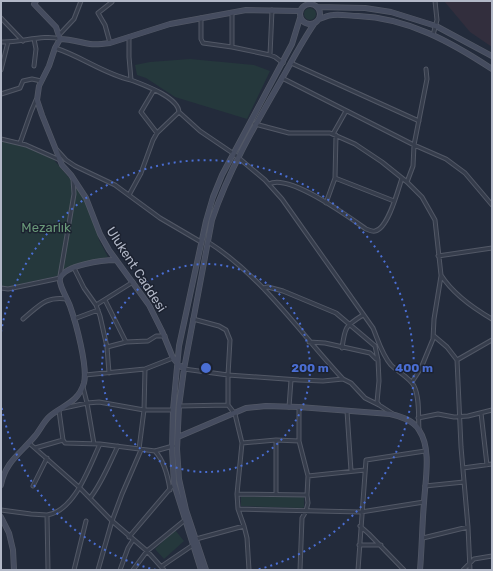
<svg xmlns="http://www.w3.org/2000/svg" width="493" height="571" font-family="Rubik,sans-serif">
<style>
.medical{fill:#322e3d}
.green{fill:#25383c}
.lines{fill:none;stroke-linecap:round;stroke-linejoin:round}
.street-casing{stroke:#525866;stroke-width:5}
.secondary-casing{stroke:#525866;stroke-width:6}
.street{stroke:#363d4c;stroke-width:3}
.secondary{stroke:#454c5f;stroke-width:4.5}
.ring{fill:none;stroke:#4a6ed3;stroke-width:2;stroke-dasharray:2 4}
.labels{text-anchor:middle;stroke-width:3;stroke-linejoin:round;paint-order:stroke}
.park-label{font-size:13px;fill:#699878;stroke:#1c2230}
.street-label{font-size:13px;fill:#b2b8c7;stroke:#1c2230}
.centre{fill:#4a6ed3;stroke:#1c2230;stroke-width:2}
.ring-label{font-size:12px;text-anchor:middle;font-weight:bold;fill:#4a6ed3;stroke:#1c2230;stroke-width:3;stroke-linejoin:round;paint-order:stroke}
</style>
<rect width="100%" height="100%" fill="#232b3b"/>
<path class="medical" d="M444,1H492V47L470,32Z"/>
<path class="green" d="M304 14a6 6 0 1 1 12 0a6 6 0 1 1-12 0Z
M190,59L254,65L270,71L247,119L175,97L146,78L137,75L135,65L150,62Z
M1,141L30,148L54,160L70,179L83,196L95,224L99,240L108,257L67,267L57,276L3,288L1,286Z
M241,497H304V507L302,508L241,506Z
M175,530L184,541L164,559L155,549Z"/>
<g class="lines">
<defs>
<path id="street" d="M232,13V47
M1,18L23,41
M201,18V39L203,43L232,47L270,55L275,57L283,63
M59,35L74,19L81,1
M433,35L437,20L435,1
M129,37V57L131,80C144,85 178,97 179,112L200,131L234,154L265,180L282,199L373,328C378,340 382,355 391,365C397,371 411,379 414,386C420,398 418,416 419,429
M34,39L36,49L34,66
M1,42C19,43 45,34 60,39
M110,43L105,25L98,13L112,2
M55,48C81,56 104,74 131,80
M270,55L272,10
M291,63L419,121
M1,70L8,42
M282,78L414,145L446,159L465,173L492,205
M154,90L141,112L157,133
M1,94L20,88L23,81L32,79L41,81
M255,124L289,133H330L355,144L382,162L407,182L422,197L435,220L441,275C453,294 473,308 492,319
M333,134L346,111
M1,139L26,145L60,160
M20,143L31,112L36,100
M57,150L66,160L75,166L115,185L160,218L201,242
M335,178L394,201
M407,182L413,166L414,145L427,79L426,69
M269,184C289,173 349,217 366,229C369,230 373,232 375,231C388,229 398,190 402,178
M129,195L141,173L153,140L157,133L179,112
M326,203L335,178L336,135
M208,242C262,276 300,333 343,379
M438,256L492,248
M74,268L84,288L96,305L100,316L107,347L109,373
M60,276L74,194L73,179
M1,288L8,289L60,278
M263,288L268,287L283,291L336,313L368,340L375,346L378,360L379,381L377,402L379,405L393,414
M105,300L126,342
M96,305L133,282
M23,319C39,306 45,296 67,299
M74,319L98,310
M193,319L219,326L226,330L230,340L228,375V405L235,414L242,443L237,494L238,509L244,526L247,538L249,570
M434,336L447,347L457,360L461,447L468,527L470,570
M309,342L325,343L370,353L376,359L378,360
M107,347L126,342L148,341L156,336H165
M342,348C345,327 345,326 363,315
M457,360L492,340
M184,369L228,375L299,380L323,381L343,379L351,383L365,398L379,405
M85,375L145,369L173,358
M412,382L421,368L433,339L434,319L441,276
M83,387L87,403L99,402L144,410H173
M179,406L228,405
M289,407L291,380
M299,407V441L308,476L307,495L308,503L306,511L302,518L300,570
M64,408L87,403L94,444
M59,411L63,440L65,443L100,444L155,451L173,446
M347,411L351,471
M481,413L487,465
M418,418L438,414L454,417L468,416L492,410
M29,443L80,488L112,521L147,551L164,570
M242,443L276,440L299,441
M35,448L63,440
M139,449L144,410L145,369
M155,451C164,461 168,476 170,490
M463,468L492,464
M308,476L365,470
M33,486L47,458
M425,486L464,482
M237,494L307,495
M276,494V440
M90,498C102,483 109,464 118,446
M238,509L361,512L424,502
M1,510L31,514L47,515
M360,526L369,534L404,570
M129,537L174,484
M423,538L468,527
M196,539L244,526
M359,545H381
M162,566L193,545
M48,570L47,515C75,511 89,467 100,444
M74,570L86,521
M98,570L112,521L122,494L141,450
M120,570L128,548L133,540
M133,570L147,551L185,520
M358,570L366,460L425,451
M463,570L474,559L492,556"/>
<path id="secondary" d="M36,1L34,4L56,27L60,39
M300 14a10 10 0 1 1 20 0a10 10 0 1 1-20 0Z
M317,7L365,8L391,12L436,26L492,56
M319,19C323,18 328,15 333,15C341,14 350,16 358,16C408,18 451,42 492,69
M184,369L177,363L173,358L162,331L149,305L109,250L100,234L86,198L71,175L62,165L42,115L37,100L39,86L49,66L55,48L60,39C70,39 79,42 90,44C96,45 103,44 110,43L170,24L246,10L300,11
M178,437L246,408L266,406L299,407L390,414C400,416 414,421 419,430C432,449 425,481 424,503C422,525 422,547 420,570
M1,485C5,462 21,453 35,436C40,430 44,421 50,416C63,405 78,403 84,383C88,367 76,323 70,306C68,300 58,284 60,278C65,265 103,260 116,260
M1,517L9,533L13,550L14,570
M201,570L174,484L172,449L173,410L179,346L206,221L213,197L222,175L292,44L300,18
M206,570L186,510L179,479L177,449L179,406L184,369L212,220C228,172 254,127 280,82C291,63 301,43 314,24"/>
</defs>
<use href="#street" class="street-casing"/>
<use href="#secondary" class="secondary-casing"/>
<use href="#street" class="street"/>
<use href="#secondary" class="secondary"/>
</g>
<g class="ring">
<circle cx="206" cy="368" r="104"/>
<path d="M156 570A208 208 0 0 1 1 404M1 332A208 208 0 1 1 256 570"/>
</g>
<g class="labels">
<g class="park-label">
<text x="46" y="232">Mezarlık</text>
</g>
<g class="street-label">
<text transform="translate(137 269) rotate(57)" y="5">Ulukent Caddesi</text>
</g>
</g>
<circle cx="206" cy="368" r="6" class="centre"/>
<g class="ring-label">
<text x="310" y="372">200 m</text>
<text x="414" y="372">400 m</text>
</g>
<rect width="493" height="571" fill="none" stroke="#b2b8c7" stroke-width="4"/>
</svg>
